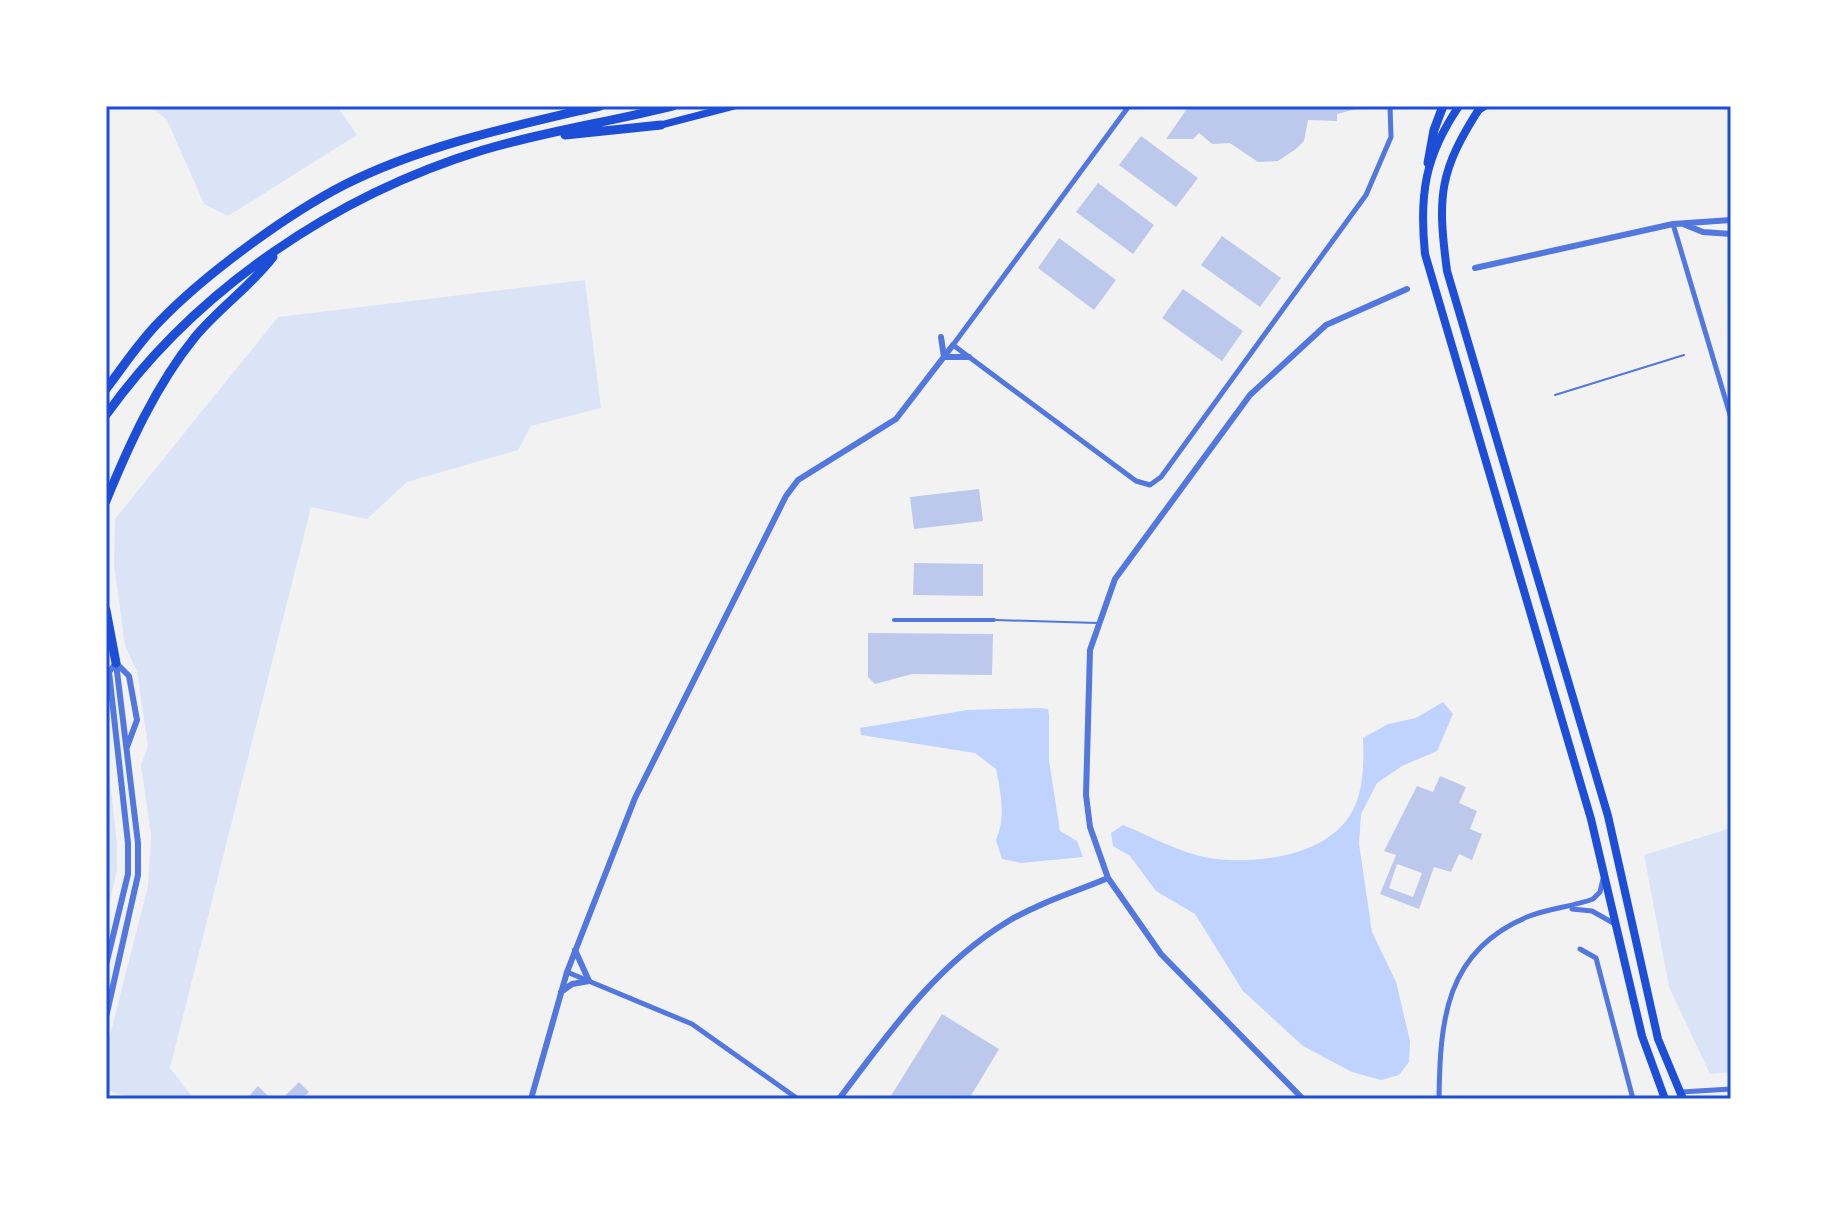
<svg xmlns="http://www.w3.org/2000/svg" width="1837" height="1205" font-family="'Public Sans',sans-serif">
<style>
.green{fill:#dbe4f7}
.water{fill:#bfd3fe}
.building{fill:#bdc9ec;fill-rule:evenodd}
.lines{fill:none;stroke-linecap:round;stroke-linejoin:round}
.service{stroke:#5277de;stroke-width:2}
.pedestrian{stroke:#5277de;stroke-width:4}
.minor{stroke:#5277de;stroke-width:5}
.tertiary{stroke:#5277de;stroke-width:6}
.secondary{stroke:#1d4ed8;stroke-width:7}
.primary{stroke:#1d4ed8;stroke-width:8}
.motorway{stroke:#1d4ed8;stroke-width:9}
.neatline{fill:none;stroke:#1d4ed8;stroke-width:3}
</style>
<rect width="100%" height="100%" fill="#f2f2f2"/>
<path class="green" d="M150,106H337L357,135L228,216L204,204L167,120Z
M585,280L601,408L531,426L518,450L407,482L367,519L311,507L170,1068L194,1099H141L106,1091V1051L148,886L151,835L141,765L148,746L137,671L125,646L114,564L115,519L278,317Z
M106,746L117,843V870L106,918Z
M1731,828V1072L1710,1074L1669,987L1644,855Z"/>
<path class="water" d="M1443,702L1453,714L1437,751L1402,766L1377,783L1361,814L1359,844L1372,932L1396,982L1410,1041L1409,1062L1399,1075L1381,1080L1352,1072L1303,1046L1243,991L1195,914L1156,891L1130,856L1113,846L1111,833L1123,825C1150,836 1180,853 1209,858C1255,865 1329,857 1353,810C1364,789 1364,761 1363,738L1388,724L1416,718Z
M1039,708L1048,709L1049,715V761L1060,831L1077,841L1083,857L1021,863L1002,859L996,840C1006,817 1001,793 996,769L975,753L861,735L860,728L967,710Z"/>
<path class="building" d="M1189,106H1364V107L1337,114V121L1308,120L1304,141L1296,149L1278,161L1258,162L1230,143L1212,144L1199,133L1193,139H1166Z
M1141,136L1198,178L1176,207L1119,165Z
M1098,183L1154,225L1133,254L1076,212Z
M1222,236L1281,278L1260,307L1201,265Z
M1059,238L1116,280L1094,310L1038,268Z
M1183,289L1243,331L1222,361L1162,318Z
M979,489L983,521L914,529L910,497Z
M914,563L983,564V596L913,595Z
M868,633L993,634L992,675L912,674L875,684L868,677Z
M1440,776L1466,787L1459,803L1477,811L1470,829L1482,834L1472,860L1459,854L1451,872L1434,867L1419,909L1380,894L1396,855L1384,851L1417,786L1433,792ZM1397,864L1422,873L1413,897L1389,888Z
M942,1014L999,1049L969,1099H889Z
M299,1082L309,1092L301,1099H282Z
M258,1086L271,1099H253L250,1095Z"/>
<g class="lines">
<path class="service" d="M1555,395L1684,355
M996,620L1097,623"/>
<path class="pedestrian" d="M894,620H994"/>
<path class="minor" d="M1129,106L953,345L1136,481L1150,485L1161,477L1366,195L1391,137L1390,106
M1673,224L1731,418
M1572,909L1592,911L1615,924
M1580,949L1596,958L1633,1099
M567,972L692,1024L798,1099
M1681,1092L1731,1089
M1439,1099C1440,1021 1445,951 1527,917C1548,908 1572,907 1593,899L1600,892L1603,879"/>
<path class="tertiary" d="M1683,224L1703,232L1731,234
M1475,268L1673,224L1731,220
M941,337L944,357
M944,357H969
M116,663L129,676L137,720L127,747
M106,965L128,874V843L109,672L116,663
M561,992L572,984L589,981L575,950
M106,1017L138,875V843L116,663
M531,1099L567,972L635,798L786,496L798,480L896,419L953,345
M839,1099C888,1034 936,965 1007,922C1038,903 1075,892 1108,878
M1303,1099L1161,954L1108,878L1090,827L1086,795L1090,650L1115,579L1250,395L1326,325L1407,289"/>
<path class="secondary" d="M661,125L734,106"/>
<path class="primary" d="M1459,106C1425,156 1419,194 1425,254L1591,819L1642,1036L1665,1099
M1481,106C1439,171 1437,195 1447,271L1608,816L1658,1039L1683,1099"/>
<path class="motorway" d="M1479,109L1484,106
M565,135L661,125
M1428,163L1434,130L1443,106
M106,389C123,367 139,342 159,322C204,275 286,215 344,185C423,145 514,126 600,106
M106,415C196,289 336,195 483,150C546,131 610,122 673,106
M106,501C129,445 156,385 195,337C219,308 250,287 273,257
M106,610L116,663"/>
</g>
<rect width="1837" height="1205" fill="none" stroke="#ffffff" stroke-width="216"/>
<rect x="108" y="108" width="1621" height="989" class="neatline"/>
</svg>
